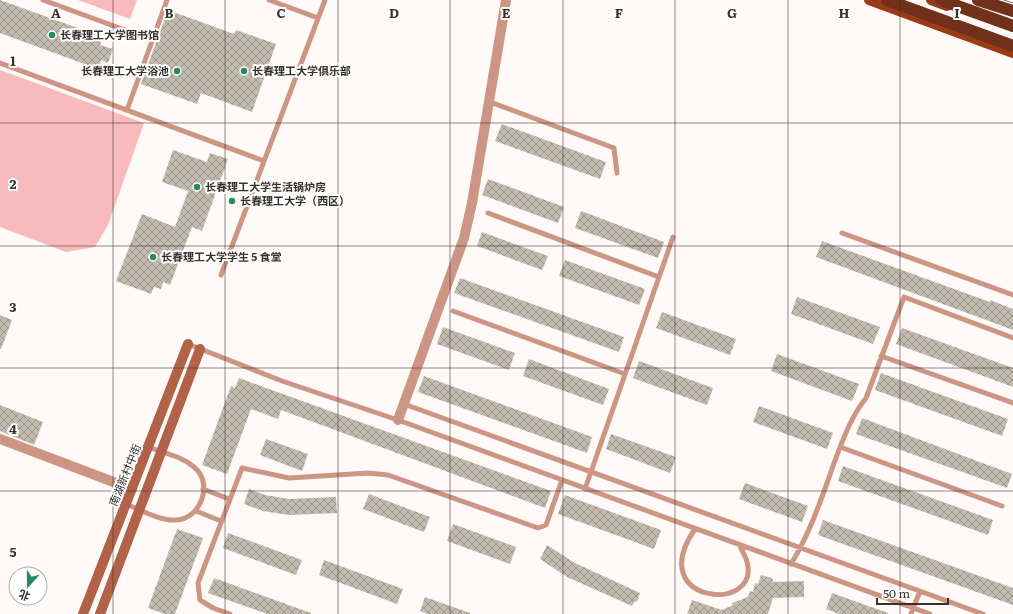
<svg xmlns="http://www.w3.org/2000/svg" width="1013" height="614" font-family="Literata,'Noto Sans SC',serif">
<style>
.pitch{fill:#f8bbbb}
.building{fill:url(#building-cross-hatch)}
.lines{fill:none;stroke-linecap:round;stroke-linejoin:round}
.lane{stroke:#cd9583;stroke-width:5}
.street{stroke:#cd9583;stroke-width:10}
.secondary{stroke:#b26248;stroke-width:10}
.primary{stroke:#9c3b17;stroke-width:10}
.highway{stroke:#70301a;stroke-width:12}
.tram{stroke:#7c7774;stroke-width:1}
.grid{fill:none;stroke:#35312d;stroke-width:1;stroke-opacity:0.55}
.poi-dot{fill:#298962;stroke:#fff;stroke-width:1.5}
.labels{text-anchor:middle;stroke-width:4;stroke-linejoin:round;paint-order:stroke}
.poi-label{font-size:11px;font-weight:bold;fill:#35312d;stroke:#fff;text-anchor:start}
.street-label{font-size:11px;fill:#35312d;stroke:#fff}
.grid-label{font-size:13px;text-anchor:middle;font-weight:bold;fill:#35312d;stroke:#fff;stroke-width:4;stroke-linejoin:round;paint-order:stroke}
</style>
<defs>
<pattern id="building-cross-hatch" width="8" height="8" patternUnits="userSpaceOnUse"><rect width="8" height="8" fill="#c2bbaf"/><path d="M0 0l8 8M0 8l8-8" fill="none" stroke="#9e998f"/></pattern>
</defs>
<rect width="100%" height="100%" fill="#fffaf7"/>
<path class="pitch" d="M78,0H137L130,19Z
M0,70L144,123L108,225L95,247L66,252L0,227Z"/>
<path class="building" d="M0,0L103,37L100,45L113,49L108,63L101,60L98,69L0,33Z
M168,10L234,34L236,30L276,44L252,112L201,93L197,104L141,84Z
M502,124L606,162L600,179L495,141Z
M173,150L207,162L210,153L228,159L202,231L192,227L170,285L163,282L161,289L154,287L151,294L116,281L142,214L175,227L188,191L162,182Z
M488,179L564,207L558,223L482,195Z
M581,211L664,242L658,258L575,228Z
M482,232L548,256L542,270L477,246Z
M822,241L990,302V300L1013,309V330L816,257Z
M565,260L645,289L639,305L559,276Z
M460,278L624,337L619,352L454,293Z
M797,297L880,327L873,344L791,314Z
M662,312L736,339L730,355L656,328Z
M0,315L12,320L1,349H0Z
M443,327L515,353L509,370L437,344Z
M902,328L1013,368V387L896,344Z
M777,354L859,384L852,401L771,371Z
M529,359L609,389L603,405L523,376Z
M639,361L713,388L707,405L633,378Z
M881,373L1008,419L1002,436L875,390Z
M424,376L592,437L587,453L418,392Z
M239,378L551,491L545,508L281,410L278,419L251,409L227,474L202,465L231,386L235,388Z
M0,405L43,422L34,445L0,431Z
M759,406L833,433L827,449L753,422Z
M862,418L1012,474L1007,488L856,434Z
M611,434L676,457L670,473L606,449Z
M266,439L308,454L302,471L260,455Z
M843,466L993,520L988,535L838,481Z
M745,483L808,506L802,522L739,499Z
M249,489L265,495L289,499L336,497L337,513L289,515L263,511L244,504Z
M369,494L430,517L424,532L363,509Z
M565,495L661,530L654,549L558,514Z
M823,520L1013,588V605L818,535Z
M453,524L516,547L510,564L447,541Z
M177,529L203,538L175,614H165L148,608Z
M228,533L302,560L296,575L223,548Z
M547,545L575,563L640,593L637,602L635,601L632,606L567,577L540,559Z
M324,560L403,589L397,604L319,575Z
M761,575L772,578L773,582L804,581V597L773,598L768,614H687L692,600L722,610L733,605L732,603L748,597L750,591L753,592L755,583L758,584Z
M214,578L311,613V614H267L208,593Z
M832,593L888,613V614H839L826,609Z
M425,597L470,613V614H428L420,611Z"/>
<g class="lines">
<path class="lane" d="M43,0L152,40
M269,0L318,18
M0,63L264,161
M490,102L614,148L617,173
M127,110L167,0
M488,213L659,277
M842,233L1013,295
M221,275L325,0
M453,311L625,374
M188,344L282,381L398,420L930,614
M881,356L1013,403
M404,404L983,614
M840,447L1002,506
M203,489L229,499
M585,489L673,237
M126,504C141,510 160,521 176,520C201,519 214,483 194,467C181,456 164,453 148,447
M196,511L221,521
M695,529C643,604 761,614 747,562C746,557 742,551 740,546
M791,564C810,533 821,500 833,466C842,442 850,418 866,398L904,297L1013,338
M230,614L213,608L200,600L198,583L242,468L289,478L368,473L388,475L538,528L546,525L562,480
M911,614L920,591"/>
<path class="street" d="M398,420L464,238L472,203L506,0
M0,439L132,489"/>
<path class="secondary" d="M83,614L188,344
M100,614L200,349"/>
<path class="primary" d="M869,0L1013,53
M931,0L947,6"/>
<path class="highway" d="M887,0L1013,46
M941,0L1013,26
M978,0L1013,11"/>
<path class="tram" d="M1004,0L1013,3"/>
</g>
<path class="grid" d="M113,0V614M225,0V614M338,0V614M450,0V614M563,0V614M675,0V614M788,0V614M900,0V614M0,123H1013M0,246H1013M0,368H1013M0,491H1013"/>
<g class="poi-dot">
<circle cx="52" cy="35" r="4"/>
<circle cx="177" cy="71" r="4"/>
<circle cx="244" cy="71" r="4"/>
<circle cx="197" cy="187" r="4"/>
<circle cx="232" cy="201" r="4"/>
<circle cx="153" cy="257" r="4"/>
</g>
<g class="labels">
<g class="poi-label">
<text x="60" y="39">长春理工大学图书馆</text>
<text x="169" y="75" text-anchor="end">长春理工大学浴池</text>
<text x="252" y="75">长春理工大学俱乐部</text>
<text x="205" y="191">长春理工大学生活锅炉房</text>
<text x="240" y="205">长春理工大学（西区）</text>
<text x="161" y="261">长春理工大学学生 5 食堂</text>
</g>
<g class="street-label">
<text transform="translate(125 475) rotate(-68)" y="4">南湖新村中街</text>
</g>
</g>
<g class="grid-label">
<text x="56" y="18">A</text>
<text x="169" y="18">B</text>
<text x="281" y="18">C</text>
<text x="394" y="18">D</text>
<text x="506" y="18">E</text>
<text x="619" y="18">F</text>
<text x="732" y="18">G</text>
<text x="844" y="18">H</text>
<text x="957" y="18">I</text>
<text x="13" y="66">1</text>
<text x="13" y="189">2</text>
<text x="13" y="312">3</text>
<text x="13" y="434">4</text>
<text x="13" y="557">5</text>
</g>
<g transform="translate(28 586) rotate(201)"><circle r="19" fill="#ffffff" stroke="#aeadab"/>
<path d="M0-3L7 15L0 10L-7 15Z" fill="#298962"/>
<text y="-6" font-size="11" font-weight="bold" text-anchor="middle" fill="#35312d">北</text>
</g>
<path d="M877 598v6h71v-6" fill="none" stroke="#35312d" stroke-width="2"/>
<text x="883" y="598" font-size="12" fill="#35312d" stroke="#ffffff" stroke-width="3" paint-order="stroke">50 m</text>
</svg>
